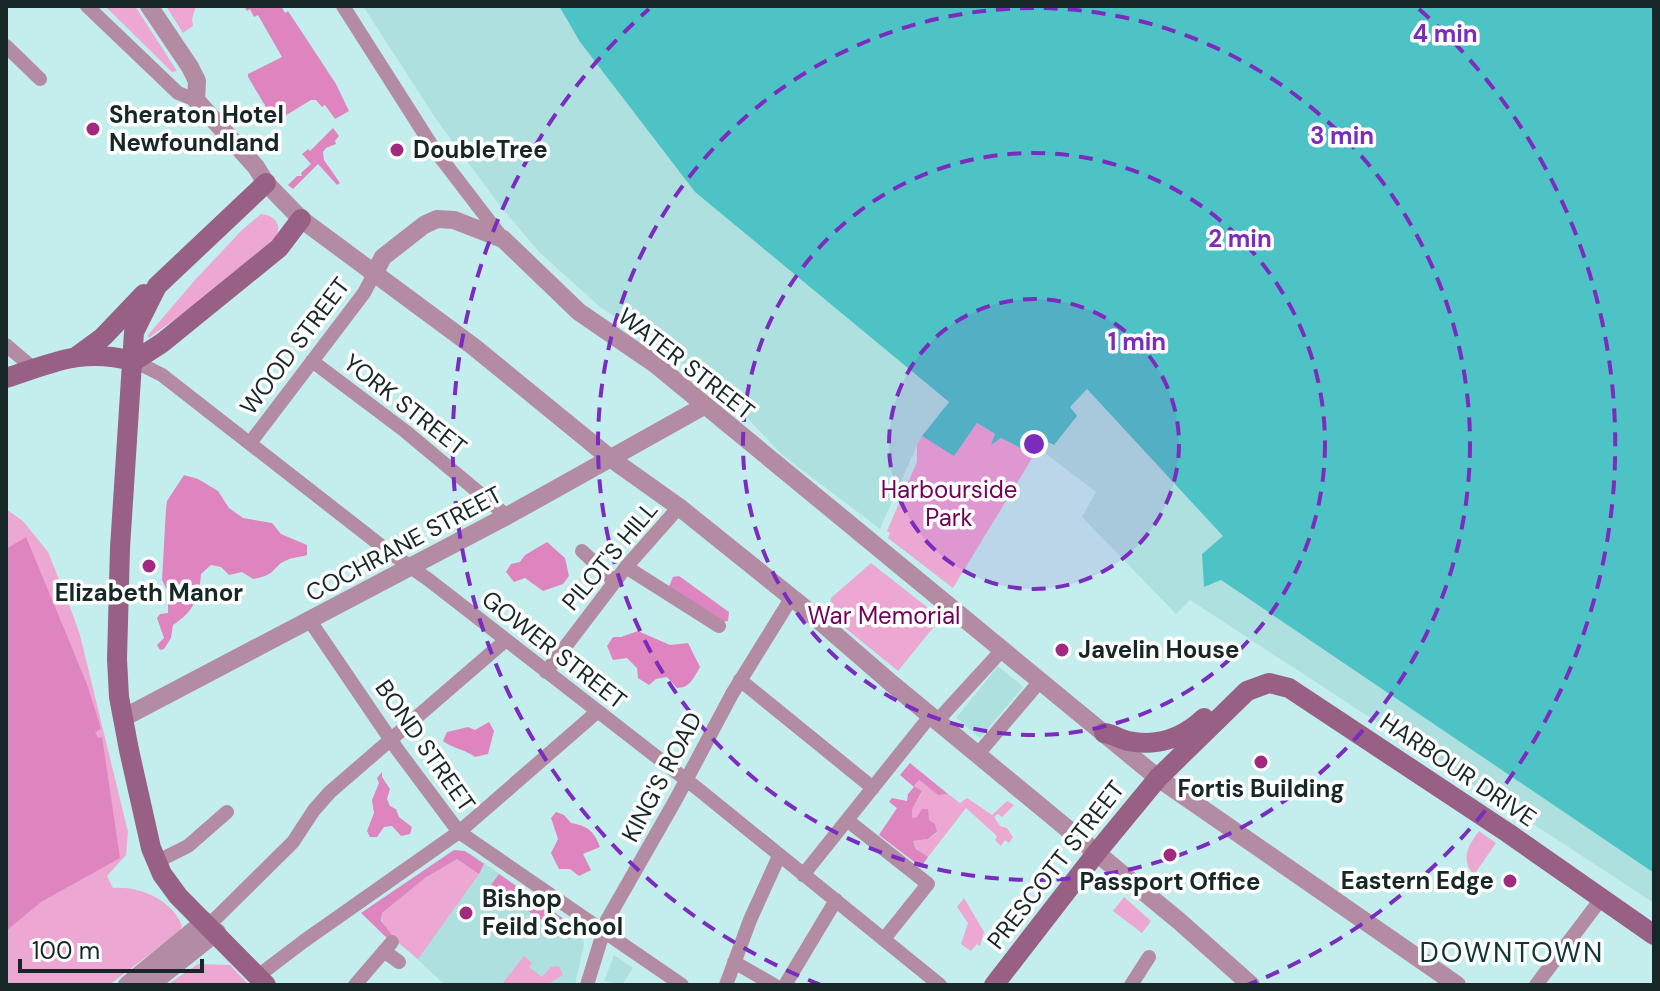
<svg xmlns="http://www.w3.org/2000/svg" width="1660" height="991" font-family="'DM Sans',sans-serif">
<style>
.built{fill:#aee0e0}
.green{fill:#eca7d3}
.forest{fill:#de85bf}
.water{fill:#4ec3c5}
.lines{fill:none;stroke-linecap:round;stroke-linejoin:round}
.minor{stroke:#b38ca4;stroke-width:14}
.tertiary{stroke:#b38ca4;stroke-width:18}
.secondary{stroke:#996085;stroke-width:20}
.ring{fill:none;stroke:#7b2cbf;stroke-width:4;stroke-dasharray:14 10}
.poi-dot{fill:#a12980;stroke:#fff;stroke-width:3}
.labels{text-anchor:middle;stroke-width:7;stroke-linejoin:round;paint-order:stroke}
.poi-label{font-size:24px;font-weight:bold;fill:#172727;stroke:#fff;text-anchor:start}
.street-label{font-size:24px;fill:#172727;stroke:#fff}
.park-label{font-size:24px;fill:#710158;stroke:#fff}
.quarter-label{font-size:28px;letter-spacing:2px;fill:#0f3637;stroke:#fff}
.centre{fill:#7b2cbf;stroke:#fff;stroke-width:4}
.ring-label{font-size:24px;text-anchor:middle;font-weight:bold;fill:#7b2cbf;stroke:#fff;stroke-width:7;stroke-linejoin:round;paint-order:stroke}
</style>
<rect width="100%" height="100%" fill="#c4eeee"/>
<path class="built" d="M363,6H559L580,42L695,192L949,402L917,445L880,529L781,454L740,410L667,350L600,307L539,252L501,207L438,122Z
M1087,389L1224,536L1202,554L1204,587L1221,580L1654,873V903L1190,600L1176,614L1082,517L1096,492L1037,447L1041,439L1053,445L1069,407Z
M998,666L1023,687L980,738L956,718Z
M454,850L470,853L582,932L584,945L575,985H445L387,931L371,906Z
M614,955L633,968L622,985L604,981Z"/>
<path class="green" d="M105,6H135L177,71L172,72L168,68Z
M166,6H196L192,19L193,26L183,33Z
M261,214C272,215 282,222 277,234C269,254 172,321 149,338L148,335L195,280L242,230Z
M977,423L995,434L992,444L1001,438L1034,455L953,588L888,538L890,533L887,531L917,462V445L922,436L954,455Z
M6,509L23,521L48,552L70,607L80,635L128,832L126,855L107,876L113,888C139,886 172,899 182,926L179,932L109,985H6Z
M871,563L941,618L898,671L833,618L830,609L831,598Z
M919,780L938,795L948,794L960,803L967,798L992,815L1007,801L1014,805L1002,817L998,814L994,817L1000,826L1007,828L1013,837L1009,843L1005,840L1001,846L995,840L997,836L966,808L928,857C920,853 916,850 913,841L928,839L937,833L935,825L917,817L912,818V810L922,792L914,786Z
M1479,831L1496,843L1474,875C1460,859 1468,846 1479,831Z
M457,859L479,874L418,959C405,947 380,932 382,913L425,878Z
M1124,897L1151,921L1142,933L1113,911Z
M964,898L984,932L980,946L977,944L971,951L961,944L968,923L957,907Z
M524,956L532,963L529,967L542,977L551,967L559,966L563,975L547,985H506L503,983Z
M198,964L230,965L249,985H167Z"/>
<path class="forest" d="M244,6H281L285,13L288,11L336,84L349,111L335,119L325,105L322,107L316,100H311L275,122L248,77V74L282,57L258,15L254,17L250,9L247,11Z
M333,128L339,136L335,141L336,144L326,148L323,152L324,160L340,183L337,185L318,164L293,189L288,185L297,176H302L301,173L311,164L302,154L308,149L310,151Z
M184,475L198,479L218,491L229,508L243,518L272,523L281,534L307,545V555C301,557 293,557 287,560C272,566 278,575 253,579L242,572L229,575L221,567L211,565L201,574C199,599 194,611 173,625L171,638L164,649L160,650L157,645L164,638L157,618L160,614L168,613V592L162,580L166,509L167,501Z
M26,537L87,684L101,729L95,732L98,738L102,737L120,858L41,902L6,931V549Z
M547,542L565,558L569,576L563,584L543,591L525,578L514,582L506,572L511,564L520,562L525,555Z
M679,576L729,612L728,621L721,622L668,589L673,577Z
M638,631L670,645L688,643L700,667C694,677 690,688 677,688L667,677L656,679L649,685L638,678L637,668L627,658L613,660L607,646L613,637H621Z
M489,722L494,731L488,754L475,757C464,749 454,749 443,741L447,732L468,727L475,730Z
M910,763L948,794L938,795L919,780L914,786L922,791L912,810V818L917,817L922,809H928L929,820L935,824L937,832L928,839L913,841L916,849L928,857L921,867L879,835L897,808L889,802L892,798L907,801L908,794L914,787L900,775Z
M382,772V777L390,789L387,799L390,806L396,809L399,817L412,827L410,834L401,836L392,826L384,827L377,837H370L367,831L374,813L372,800L379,783L377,778Z
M556,812L564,815L571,823C588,826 594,831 600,847L583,854L591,870L579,876L570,869H559L551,853L558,839L551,818Z
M454,850L465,851L484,864L479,874L457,859L425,878L382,913L381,921L392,935L388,939L361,913Z
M499,874L577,928L569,939L491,885Z"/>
<path class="water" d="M559,6H1654V873L1221,580L1204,587L1202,554L1223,536L1087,389L1070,407L1077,416L1054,445L1041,439L1032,454L1001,438L991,445L995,434L977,423L954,456L922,436L949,402L695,192L580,42Z"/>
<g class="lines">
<path class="minor" d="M87,6L178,93L196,100
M343,6L434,149L503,239
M6,46L40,79
M6,345L33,368
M134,361L162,375L384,548L429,580L698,789L940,985
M312,361L405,431L507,516
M250,443L364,293L374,274
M582,551L614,581
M626,567L719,626
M310,621L397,749L459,832L682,985
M546,672L626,567L679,507
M740,680L873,788
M938,720L1003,649
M978,754L1041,680
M847,820L928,884L884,939
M156,862L188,846L227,812
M803,875L931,715
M209,925L293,842L314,810L330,792L506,640
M384,951L399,962
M734,962L774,985
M258,976L304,941L459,832L597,712
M355,985L392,942
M587,985L607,920L675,801L732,694L792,597
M726,985L750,920L779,856
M785,985L836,900
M1131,985L1149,957
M1536,985L1601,899"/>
<path class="tertiary" d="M149,6L190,67L197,81L196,100L256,167L266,183L301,219L474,347L610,458L679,507L801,605L891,683L1179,921L1251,985
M374,274L383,257L424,225L437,219L454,220L503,239L579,312L655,364L1158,778L1457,985
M123,718L507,516L704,406
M127,985L205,921
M150,985L217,932"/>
<path class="secondary" d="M77,356L103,337L144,294
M134,361L162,343L279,248L301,219
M6,378C56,362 80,348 134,361
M1104,733C1113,734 1119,739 1128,741C1157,747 1183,738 1204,718
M266,985L178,896L162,874L151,848L129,750L119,697L117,659L120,548L134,332L157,286L266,183
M994,985L1097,852L1158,778L1247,691L1269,683L1289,688L1508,833L1654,935"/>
</g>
<circle cx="1034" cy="444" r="145" fill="#7b2cbf" fill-opacity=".12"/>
<g class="ring">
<circle cx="1034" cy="444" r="145"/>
<circle cx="1034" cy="444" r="291"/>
<circle cx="1034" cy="444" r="436"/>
<path d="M821 985A581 581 0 0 1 649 9M1419 9A581 581 0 0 1 1247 985"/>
</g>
<g class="poi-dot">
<circle cx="93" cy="129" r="8"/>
<circle cx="397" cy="150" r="8"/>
<circle cx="149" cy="566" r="8"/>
<circle cx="1062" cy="650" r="8"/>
<circle cx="1261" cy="762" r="8"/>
<circle cx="1170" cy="855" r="8"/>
<circle cx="1510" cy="881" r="8"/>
<circle cx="466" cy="913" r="8"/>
</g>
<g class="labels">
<g class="poi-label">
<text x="109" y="123">Sheraton Hotel<tspan x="109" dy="28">Newfoundland</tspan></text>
<text x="413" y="158">DoubleTree</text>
<text x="149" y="601" text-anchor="middle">Elizabeth Manor</text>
<text x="1078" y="658">Javelin House</text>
<text x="1261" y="797" text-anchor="middle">Fortis Building</text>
<text x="1494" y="889" text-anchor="end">Eastern Edge</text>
<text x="1170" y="890" text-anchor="middle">Passport Office</text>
<text x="482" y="907">Bishop<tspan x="482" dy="28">Feild School</tspan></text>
</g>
<g class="street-label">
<text transform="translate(295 346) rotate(-53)" y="8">WOOD STREET</text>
<text transform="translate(686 364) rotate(38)" y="8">WATER STREET</text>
<text transform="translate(405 405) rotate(38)" y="8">YORK STREET</text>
<text transform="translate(404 544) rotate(-28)" y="8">COCHRANE STREET</text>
<text transform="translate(610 556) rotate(-50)" y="8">PILOT'S HILL</text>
<text transform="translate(554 650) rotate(38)" y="8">GOWER STREET</text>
<text transform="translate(425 746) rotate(55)" y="8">BOND STREET</text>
<text transform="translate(1458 770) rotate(34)" y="8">HARBOUR DRIVE</text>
<text transform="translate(662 777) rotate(-62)" y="8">KING'S ROAD</text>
<text transform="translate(1056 865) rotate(-52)" y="8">PRESCOTT STREET</text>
</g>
<g class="park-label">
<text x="949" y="498">Harbourside<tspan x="949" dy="28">Park</tspan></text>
<text x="884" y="624">War Memorial</text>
</g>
<g class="quarter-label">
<text x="1512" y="962">DOWNTOWN</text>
</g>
</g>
<circle cx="1034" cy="444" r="12" class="centre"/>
<g class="ring-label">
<text x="1445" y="42">4 min</text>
<text x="1342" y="144">3 min</text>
<text x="1240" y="247">2 min</text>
<text x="1137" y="350">1 min</text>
</g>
<rect width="1660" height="991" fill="none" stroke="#172727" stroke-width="16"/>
<path d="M20 959v12h182v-12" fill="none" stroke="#172727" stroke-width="4"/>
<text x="32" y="959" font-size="24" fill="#172727" stroke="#ffffff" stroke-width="6" paint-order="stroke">100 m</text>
</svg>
